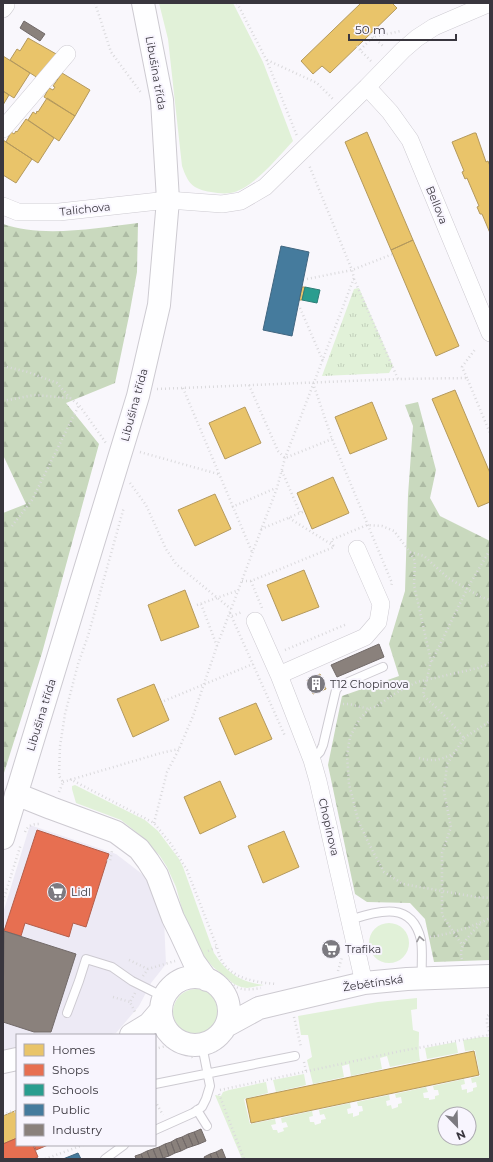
<svg xmlns="http://www.w3.org/2000/svg" width="493" height="1162" font-family="Montserrat,sans-serif">
<style>
.built{fill:#edeaf5}
.grass{fill:#e1f1d8;fill-rule:evenodd}
.forest{fill:url(#forest-firs)}
.park{fill:url(#park-tufts)}
.homes{fill:#e9c46a;stroke:#b4995d}
.shops{fill:#e76f51;stroke:#b35e4b}
.schools{fill:#2a9d8f;stroke:#2e7e77}
.public{fill:#457b9d;stroke:#416680}
.industry{fill:#8a817c;stroke:#726a69}
.lines{fill:none;stroke-linecap:round;stroke-linejoin:round}
.lane-casing{stroke:#cdcad1;stroke-width:10}
.street-casing{stroke:#cdcad1;stroke-width:18}
.secondary-casing{stroke:#cdcad1;stroke-width:24}
.path{stroke:#dad9dc;stroke-width:2.5;stroke-dasharray:1 3;stroke-linecap:butt}
.lane{stroke:#fefeff;stroke-width:8}
.street{stroke:#fefeff;stroke-width:17}
.secondary{stroke:#fefeff;stroke-width:22}
.oneway{stroke:#9c9a9e}
.labels{text-anchor:middle;stroke-width:4;stroke-linejoin:round;paint-order:stroke}
.street-label{font-size:11px;fill:#39363e;stroke:#f8f5fe}
.poi-label{font-size:11px;fill:#39363e;stroke:#f8f5fe;text-anchor:start}
</style>
<defs>
<pattern id="forest-firs" width="22" height="20" patternUnits="userSpaceOnUse"><rect width="22" height="20" fill="#c9d9be"/><path d="M5 1l3.5 6h-7zM16 11l3.5 6h-7z" fill="#adbba4"/></pattern>
<pattern id="park-tufts" width="24" height="20" patternUnits="userSpaceOnUse"><rect width="24" height="20" fill="#e1f1d8"/><path d="M3 7l-1-3M5 7V3M7 7l1-3M15 17l-1-3M17 17v-4M19 17l1-3" fill="none" stroke="#c2cfba"/></pattern>
</defs>
<rect width="100%" height="100%" fill="#f9f7fc"/>
<path class="built" d="M30,825L116,854L146,877L164,920L166,964L151,983L139,1006L116,1033L107,1035H17V1050L3,1052V913Z"/>
<path class="grass" d="M159,3H233L263,62L293,141C278,157 252,190 230,193C224,194 217,193 211,192C192,189 188,183 182,166L168,39Z
M75,785L145,820L158,831L179,859L183,867L214,953C227,973 240,982 264,985L247,988L241,987L234,984L213,967L206,959L188,931L176,887L167,867L160,856L140,835L121,820L76,803L72,789V786Z
M369 943a20 20 0 1 1 40 0a20 20 0 1 1-40 0Z
M173 1012a23 23 0 1 1 46 0a23 23 0 1 1-46 0Z
M417,998V1009L411,1010L413,1030L419,1032C419,1042 418,1051 420,1061L390,1067L387,1056L380,1058L382,1069L351,1076L349,1064L342,1066L344,1077L313,1084L307,1060L312,1057L308,1035H301L298,1016L378,1002Z
M482,1037H490V1159H242L215,1095L221,1096L223,1092L229,1090L266,1082L268,1093L244,1099L250,1124L275,1119L276,1124L271,1125L273,1130H277L278,1133L284,1131L283,1128L288,1127L286,1122L282,1123L281,1118L312,1111L313,1116L309,1117L310,1122H314L315,1125L321,1123V1120L326,1119L324,1114L320,1115L319,1110L350,1103L351,1108L347,1109L348,1114L353,1113V1117L359,1115V1112L363,1111L362,1106H358L357,1102L389,1095L390,1100L386,1101L387,1106L391,1105L392,1109L398,1107V1104L402,1103L401,1097L396,1098L395,1094L426,1087L428,1092L423,1093L424,1098H429V1100L435,1099V1096L439,1095L438,1090H434L433,1086L464,1079L465,1084L461,1085L462,1090L467,1089V1093L473,1091V1088L477,1087L476,1082L472,1083L471,1078L480,1076L475,1050L465,1051L463,1040ZM445,1114H469V1138H445Z
M456,1042L458,1053L427,1059L425,1048Z
M304,1074L306,1085L276,1092L273,1080Z"/>
<path class="forest" d="M138,223L137,272L129,316L115,383L66,403L99,444L42,653L3,776V513L26,504L3,455V224C42,238 97,228 138,223Z
M418,402L436,470L430,498L440,516L490,541V960L434,962L425,919L410,903L367,902L355,894L328,765L342,696L399,676L389,644L405,591L408,495L413,426L405,405Z"/>
<path class="park" d="M359,288L393,366L389,373L322,376L354,289Z"/>
<path class="homes" d="M361,3H392L397,8L330,73L322,66L313,74L301,61Z
M28,38L58,55L41,80L10,60L17,49L20,51Z
M3,56L30,73L14,98L3,91Z
M62,73L90,90L75,116L44,97L49,88L53,90L55,87L53,86Z
M3,91L9,95L3,105Z
M47,98L75,116L59,141L28,120L33,112L36,114L37,111L38,112Z
M26,119L54,138L38,163L6,142L11,132L14,134L16,131L17,132Z
M367,132L413,240L391,250L345,142Z
M474,133H476L486,162L488,161L490,166V233L482,214H480L477,207L479,206L467,178L465,179L462,172L464,171L452,142Z
M3,140L32,159L16,183L3,175Z
M413,240L459,346L436,356L391,250Z
M302,287H305L302,300H299Z
M455,390L490,473V502L478,507L432,399Z
M372,402L387,439L350,454L335,417Z
M245,407L261,443L225,459L209,423Z
M333,477L349,513L312,529L297,493Z
M215,494L231,529L195,546L178,510Z
M304,570L319,607L282,621L267,585Z
M185,590L199,627L161,641L148,605Z
M320,674L326,689L313,694L307,680Z
M154,684L169,720L133,737L117,699Z
M256,703L272,739L235,755L219,718Z
M220,781L236,817L200,834L184,797Z
M284,831L299,867L263,883L248,846Z
M474,1051L479,1075L251,1123L246,1099Z
M17,1110V1138L3,1144V1116Z"/>
<path class="shops" d="M37,830L109,854L86,927L73,923L69,937L25,923L21,936L4,931Z
M17,1138V1145H33L38,1157L34,1159H3V1144Z
M34,1145H48L36,1150Z"/>
<path class="schools" d="M305,287L320,290L317,303L302,300Z"/>
<path class="public" d="M281,246L309,252L292,336L263,330Z
M336,944L338,951L324,954L323,947Z
M78,1153L81,1159H63Z"/>
<path class="industry" d="M24,21L45,34L40,41L20,28Z
M379,644L384,657L337,677L331,665Z
M4,931L76,954L51,1032H34L3,1022Z
M201,1129L206,1141L199,1144L194,1132Z
M194,1132L199,1144L193,1146L188,1134Z
M188,1134L193,1146L187,1148L182,1137Z
M182,1137L187,1148L181,1151L176,1139Z
M176,1139L181,1151L175,1153L171,1142Z
M171,1142L175,1153L169,1156L165,1144Z
M165,1144L169,1156L163,1158L159,1147Z
M159,1147L163,1158L162,1159H157L153,1149Z
M153,1149L157,1159H150L147,1151Z
M222,1149L226,1159H219L216,1152Z
M147,1151L150,1159H143L141,1154Z
M216,1152L219,1159H212L210,1154Z
M141,1154L143,1159H136L135,1156Z
M210,1154L212,1159H205L204,1157Z"/>
<g class="lines">
<defs>
<path id="lane" d="M312,760L320,752L323,745L336,690L339,686L383,667
M350,920C379,911 412,900 421,940C423,952 421,965 422,977
M67,1013L79,981L86,959L112,967L132,981L164,997
M155,1084L295,1056
M197,1110L207,1126
M155,1130L193,1113L202,1107L206,1099L210,1086L202,1045
M105,1159L124,1145"/>
<path id="street" d="M3,9L6,5
M367,87L390,112L410,140L490,333
M3,129L67,54
M3,206L18,212H59L168,200L222,204L241,201L265,187L367,87L403,50L417,38L434,27L490,3
M357,549L381,604L378,622L365,637L279,675L312,760L318,781L364,983
M255,621L279,675"/>
<path id="secondary" d="M16,794L51,808L116,832L139,849L148,861L157,875L173,918L181,934L194,962L207,980
M3,838L138,396L159,305L168,200L162,100L143,3
M161 1011a34 34 0 1 1 68 0a34 34 0 1 1-68 0Z
M226,1026L259,1008L364,983L407,979L490,976
M131,1035L149,1024L161,1010
M3,1062L17,1059"/>
</defs>
<use href="#lane" class="lane-casing"/>
<use href="#street" class="street-casing"/>
<use href="#secondary" class="secondary-casing"/>
<path class="path" d="M95,3L111,52L142,94
M237,3L267,61L297,136
M370,34L384,47
M357,46L360,50
M267,60L317,83L334,100
M371,61L360,50L373,37L401,31
M307,279L352,270L393,254
M354,279L398,379
M300,308L323,361
M3,366L28,372L57,383L70,398
M467,378L462,367L476,348
M313,383L332,439L392,583L391,587
M249,385L278,451L285,458L332,439
M183,388L252,552
M157,389L398,379L467,378L490,433
M3,401L34,395L70,398L79,405L106,443
M140,452L218,474
M282,471L300,513
M130,483L146,505L166,549L176,564L231,609
M232,507L276,488
M289,518L334,546
M12,526L32,500L79,405
M261,529L305,511
M410,552L424,556L448,578L481,597L490,600
M242,581H251L334,547L331,540L367,525L382,526L394,531L410,552L415,561L414,585L431,661L423,695L446,717L464,738L447,764L444,792L451,827L442,853V915L463,946
M251,581L262,608
M201,604L217,646
M197,605L239,590
M230,613L285,736
M232,616L242,612
M285,650L347,624
M432,661L467,589L490,550
M164,701L253,664
M343,704H349L369,709L377,706L394,694L417,682L478,668L490,663
M369,709L359,720L350,737L347,755L349,784L358,820L369,844L384,872L403,884L476,897L490,898
M464,738L490,721
M419,758C434,762 439,760 453,754
M70,779L154,823L171,844L187,870L217,947C222,977 251,982 276,984
M63,782L161,753L179,749
M59,792L63,782L59,776L60,746L65,714L78,664L88,636L124,507
M154,823L167,772L179,749L193,716L217,646L277,488L285,458L354,278L352,270L309,165
M25,832C28,825 33,824 40,824
M107,860L110,861L112,851
M3,901L21,844
M430,937C450,934 472,927 490,918
M208,951L217,947
M462,959C457,945 473,932 482,922
M129,960L148,969
M338,971L342,957
M143,976L148,969L175,961
M224,978C238,990 242,991 261,988
M135,993L130,1002L135,1012
M113,997L130,1002
M294,1017L301,1047
M490,1035L487,1024V1016L490,1014
M155,1049C159,1048 164,1046 169,1046C176,1047 188,1052 193,1058
M215,1051L224,1043
M304,1062L306,1071
M220,1090L401,1051L489,1035
M219,1094L244,1159
M155,1101L163,1115
M3,1115L12,1111L17,1112
M45,1159L83,1145"/>
<use href="#lane" class="lane"/>
<use href="#street" class="street"/>
<use href="#secondary" class="secondary"/>
</g>
<defs><path id="oneway-chevron" d="M-2-3.5L2.5 0L-2 3.5" fill="none" stroke-width="1.6" stroke-linecap="round" stroke-linejoin="round"/></defs>
<use class="oneway" href="#oneway-chevron" transform="translate(420 939) rotate(-101)"/>
<defs>
<symbol id="building-disc" viewBox="-11 -11 22 22"><circle r="9.5" fill="#7c7a80" stroke="#f8f5fe"/><path d="M-4-6H4V6H1V3H-1V6H-4ZM-2.5-4.3h1.7v1.8h-1.7ZM.8-4.3h1.7v1.8H.8ZM-2.5-1h1.7V.8h-1.7ZM.8-1h1.7V.8H.8Z" fill="#fff"/></symbol>
<symbol id="supermarket-disc" viewBox="-11 -11 22 22"><circle r="9.5" fill="#7c7a80" stroke="#f8f5fe"/><path d="M-6-5.5h2.5l.6 2H6L4.5 2H-2.5L-4.4-4H-6ZM-1.5 3.2a1.3 1.3 0 1 0 .1 0ZM3 3.2a1.3 1.3 0 1 0 .1 0Z" fill="#fff"/></symbol>
</defs>
<g fill-rule="evenodd">
<use href="#building-disc" x="305" y="673" width="22" height="22"/>
<use href="#supermarket-disc" x="46" y="881" width="22" height="22"/>
<use href="#supermarket-disc" x="320" y="938" width="22" height="22"/>
</g>
<g class="labels">
<g class="street-label">
<text transform="translate(156 73) rotate(80)" y="4">Libušina třída</text>
<text transform="translate(437 205) rotate(68)" y="4">Bellova</text>
<text transform="translate(85 209) rotate(-6)" y="4">Talichova</text>
<text transform="translate(134 405) rotate(-75)" y="4">Libušina třída</text>
<text transform="translate(41 715) rotate(-73)" y="4">Libušina třída</text>
<text transform="translate(329 827) rotate(77)" y="4">Chopinova</text>
<text transform="translate(373 983) rotate(-8)" y="4">Žebětínská</text>
</g>
<g class="poi-label">
<text x="330" y="688">T12 Chopinova</text>
<text x="71" y="896">Lidl</text>
<text x="345" y="953">Trafika</text>
</g>
</g>
<rect width="493" height="1162" fill="none" stroke="#39363e" stroke-width="8"/>
<rect x="16" y="1034" width="140" height="112" fill="#f8f5fe" stroke="#aca9b1"/>
<rect x="24" y="1044" width="20" height="12" fill="#e9c46a" stroke="#aca9b1"/>
<text x="52" y="1054" font-size="12" fill="#39363e">Homes</text>
<rect x="24" y="1064" width="20" height="12" fill="#e76f51" stroke="#aca9b1"/>
<text x="52" y="1074" font-size="12" fill="#39363e">Shops</text>
<rect x="24" y="1084" width="20" height="12" fill="#2a9d8f" stroke="#aca9b1"/>
<text x="52" y="1094" font-size="12" fill="#39363e">Schools</text>
<rect x="24" y="1104" width="20" height="12" fill="#457b9d" stroke="#aca9b1"/>
<text x="52" y="1114" font-size="12" fill="#39363e">Public</text>
<rect x="24" y="1124" width="20" height="12" fill="#8a817c" stroke="#aca9b1"/>
<text x="52" y="1134" font-size="12" fill="#39363e">Industry</text>
<g transform="translate(457 1126) rotate(157)"><circle r="19" fill="#f8f5fe" stroke="#aca9b1"/>
<path d="M0-3L7 15L0 10L-7 15Z" fill="#7c7a80"/>
<text y="-6" font-size="11" font-weight="bold" text-anchor="middle" fill="#39363e">N</text>
</g>
<path d="M349 34v6h107v-6" fill="none" stroke="#39363e" stroke-width="2"/>
<text x="355" y="34" font-size="12" fill="#39363e" stroke="#f8f5fe" stroke-width="3" paint-order="stroke">50 m</text>
</svg>
